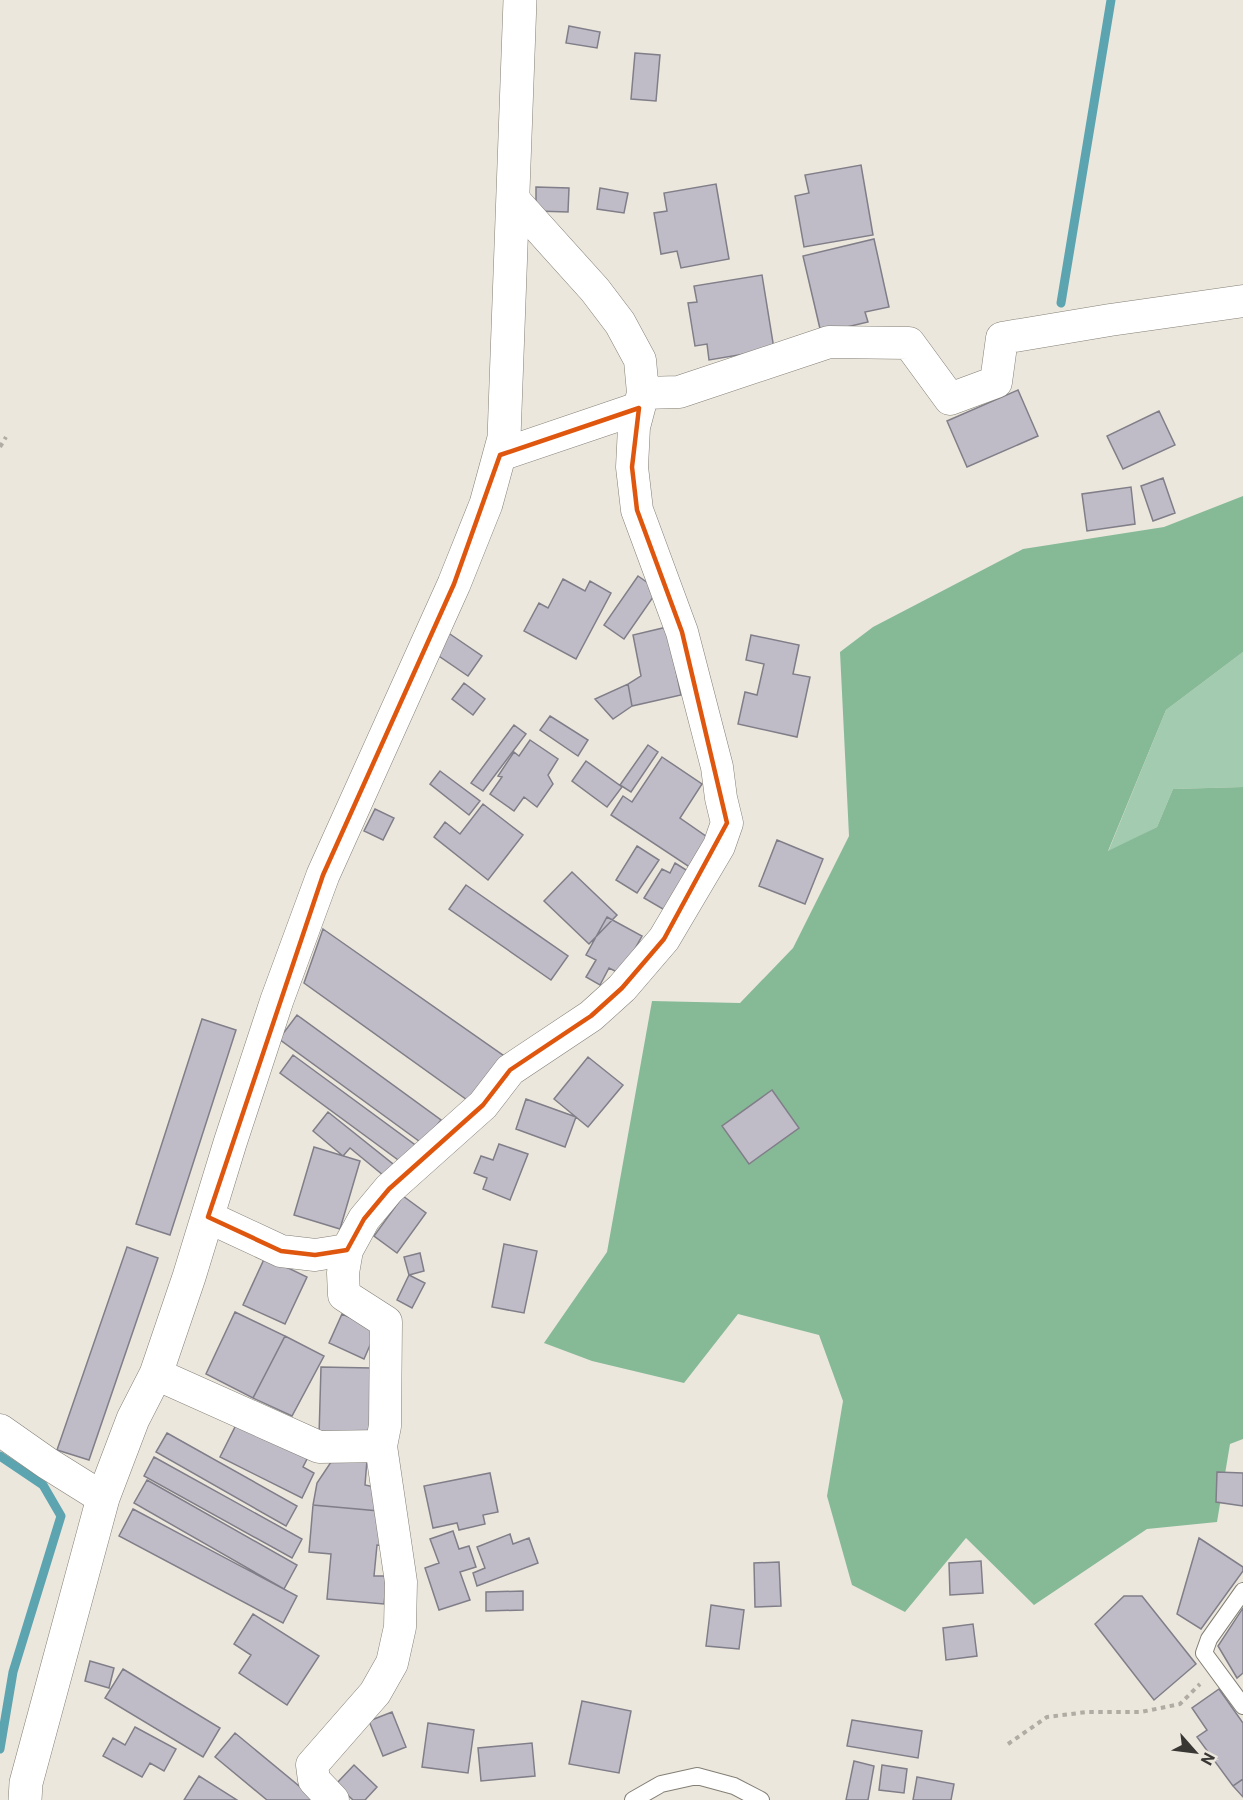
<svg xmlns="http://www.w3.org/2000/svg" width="1243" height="1800" font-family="Roboto,sans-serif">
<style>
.green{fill:#a3cbb0}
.forest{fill:#86ba97}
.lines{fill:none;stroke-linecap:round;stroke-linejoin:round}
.stream{stroke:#5ca4b0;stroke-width:9}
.building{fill:#bfbcc7;stroke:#807e88;stroke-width:1.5}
.lane-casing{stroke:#837f75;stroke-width:18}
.street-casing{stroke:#837f75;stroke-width:33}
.secondary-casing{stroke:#837f75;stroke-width:34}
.path{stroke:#b0aca4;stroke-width:4;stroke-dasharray:4.5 4.5;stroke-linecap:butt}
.lane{stroke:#fff;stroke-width:16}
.street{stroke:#fff;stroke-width:32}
.secondary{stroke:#fff;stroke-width:33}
.marked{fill:none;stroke:#df570e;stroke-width:4.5;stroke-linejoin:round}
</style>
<rect width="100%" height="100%" fill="#ece7dd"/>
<path class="green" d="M1243,652V787L1173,789L1157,827L1108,852L1166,710Z"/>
<path class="forest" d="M1243,496V652L1166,710L1108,851L1157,827L1173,789L1243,787V1439L1230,1444L1217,1522L1147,1529L1034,1605L966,1538L905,1612L852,1585L827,1496L843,1401L819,1335L738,1314L684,1383L592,1361L544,1343L607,1252L652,1001L740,1003L793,948L849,836L840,652L873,627L1023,549L1164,527Z"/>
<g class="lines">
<path class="stream" d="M1061,303L1111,0
M0,1456L43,1485L61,1516L13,1672L0,1749"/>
</g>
<path class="building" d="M569,26L600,32L597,48L566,43Z
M635,53L660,55L656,101L631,99Z
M861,165L873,235L804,247L795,196L809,193L805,175Z
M716,184L729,259L681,268L677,251L661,254L654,213L667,211L664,193Z
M536,187L569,188L568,212L536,211Z
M600,188L628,193L624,213L597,209Z
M874,239L889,307L865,312L868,322L821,333L803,256Z
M762,275L774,349L709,360L707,344L695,346L688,303L697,302L694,286Z
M1018,390L1038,436L967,467L947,421Z
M1159,411L1175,445L1123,469L1107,436Z
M1163,478L1175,513L1153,521L1141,486Z
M1131,487L1135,524L1087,531L1082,494Z
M638,576L658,590L624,639L604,625Z
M563,579L585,591L590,581L611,593L576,659L524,631L539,603L548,608Z
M667,627L681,695L632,706L628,684L641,676L633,635Z
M447,632L482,656L468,676L433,652Z
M751,635L799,645L793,674L810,677L797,737L738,724L745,692L757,695L764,664L746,660Z
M464,683L485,699L473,715L452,699Z
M628,684L632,706L613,719L595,699Z
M550,716L588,740L578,756L540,730Z
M514,725L526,734L483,791L471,783Z
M530,740L558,759L548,775L553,784L537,807L524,797L514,811L490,794L502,777L498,776L514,752L519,756Z
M648,745L658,752L631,792L620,785Z
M662,757L702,784L680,818L710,839L691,868L611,815L623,796L632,802Z
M586,761L622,787L607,807L572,781Z
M440,771L480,801L469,815L430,784Z
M483,804L523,835L488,880L434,837L445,822L460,834Z
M375,809L394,818L383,840L364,831Z
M777,840L823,859L805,904L759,886Z
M637,846L659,860L637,893L616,880Z
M675,863L691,873L668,912L644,898L662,869L670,873Z
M572,872L617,915L589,944L544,901Z
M466,885L568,956L551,980L449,909Z
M607,917L642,936L621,974L609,968L600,985L586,977L596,960L586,955Z
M323,929L507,1058L470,1102L304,983Z
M297,1015L441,1120L423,1144L279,1039Z
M202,1019L236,1030L170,1235L136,1224Z
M293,1055L418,1147L405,1165L280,1073Z
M588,1057L623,1085L588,1127L554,1099Z
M772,1090L799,1128L749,1164L722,1126Z
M526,1099L576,1117L565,1147L516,1129Z
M328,1112L398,1168L389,1180L350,1148L343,1156L313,1131Z
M499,1144L528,1154L510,1200L483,1189L487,1178L474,1173L481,1156L493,1160Z
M314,1147L360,1161L340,1229L294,1215Z
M403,1196L426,1213L397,1253L374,1236Z
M504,1244L537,1251L524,1313L492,1307Z
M127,1247L158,1258L89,1460L57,1450Z
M420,1253L424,1271L409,1275L404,1257Z
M265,1257L307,1277L285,1324L243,1305Z
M409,1275L425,1283L412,1308L397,1300Z
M235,1312L285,1336L253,1398L206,1374Z
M342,1314L377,1329L364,1359L329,1343Z
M285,1336L324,1356L292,1416L253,1398Z
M321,1367L371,1368L370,1437L319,1436Z
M238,1421L309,1455L303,1467L314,1473L302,1498L220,1457Z
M167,1433L297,1506L286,1526L156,1452Z
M335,1456L367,1460L365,1485L374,1487L379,1511L313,1505L317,1483Z
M154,1457L302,1539L292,1558L144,1476Z
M1217,1472L1243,1473V1506L1216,1502Z
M490,1473L498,1512L483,1515L485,1524L459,1530L457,1523L433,1528L424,1486Z
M147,1480L297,1565L284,1589L134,1503Z
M313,1505L379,1511L385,1546L377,1545L374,1576H387L384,1604L327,1599L331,1554L309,1552Z
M133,1509L297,1596L283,1623L119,1536Z
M453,1531L459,1549L469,1546L476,1567L460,1572L470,1600L439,1610L425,1568L439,1563L430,1539Z
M510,1534L513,1544L529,1538L538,1563L477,1586L473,1573L485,1568L477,1547Z
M1199,1538L1243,1567V1571L1201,1629L1177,1614Z
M981,1561L983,1593L950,1595L949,1563Z
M779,1562L781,1606L755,1607L754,1563Z
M523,1591V1610L486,1611V1592Z
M1124,1596H1142L1196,1664L1154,1700L1095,1624Z
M711,1605L744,1610L739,1649L706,1646Z
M1243,1608V1673L1237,1678L1218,1646Z
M253,1614L319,1656L287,1705L239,1673L251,1655L234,1644Z
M973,1624L977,1656L946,1660L943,1628Z
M90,1661L114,1668L109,1688L85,1681Z
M123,1669L220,1728L203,1757L105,1698Z
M1219,1689L1243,1723V1779L1233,1786L1197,1737L1207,1730L1192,1708Z
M582,1701L631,1711L619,1773L569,1764Z
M392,1712L406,1747L383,1756L369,1721Z
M852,1720L922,1731L918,1758L847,1746Z
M428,1723L474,1730L468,1773L422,1767Z
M135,1727L176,1749L164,1771L150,1763L142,1777L103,1756L113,1738L125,1745Z
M235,1733L316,1800H267L215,1757Z
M532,1743L535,1776L481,1781L478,1748Z
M854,1761L874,1766L868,1800H846Z
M354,1765L377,1787L365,1800H353L336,1784Z
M882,1765L907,1769L904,1793L879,1790Z
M199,1776L237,1800H184Z
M917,1777L954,1784L951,1800H913Z
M1243,1779V1797L1233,1786Z"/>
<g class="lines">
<defs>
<path id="lane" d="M1243,1591L1209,1639L1204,1653L1243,1706
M633,1800L661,1784L697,1776L734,1786L761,1800"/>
<path id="street" d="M643,393L679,392L829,342L909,343L950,399L996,382L1002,338L1110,320L1243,301
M500,455L639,408
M208,1217L281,1251L315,1255L347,1250
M156,1374L319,1447L381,1446
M0,1430L47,1463L103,1498
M333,1800L314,1780L312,1765L375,1693L392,1663L400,1627L401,1582L381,1446L385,1426L386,1322L344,1295L343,1273L347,1250L364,1219L389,1189L483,1105L510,1070L591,1016L622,988L664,939L719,846L727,823L721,798L717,767L682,632L637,510L632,467L634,427L643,393L640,360L620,323L595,290L513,199"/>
<path id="secondary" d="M25,1800L26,1783L103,1498L133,1419L156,1374L189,1277L230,1143L277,1000L323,875L454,584L486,504L504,438L520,0"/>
</defs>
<use href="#lane" class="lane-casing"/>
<use href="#street" class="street-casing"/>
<use href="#secondary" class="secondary-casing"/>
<path class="path" d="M0,447L6,437
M1008,1744L1047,1717L1087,1712H1141L1180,1704L1200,1684"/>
<use href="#lane" class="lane"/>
<use href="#street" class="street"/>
<use href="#secondary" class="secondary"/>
</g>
<path class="marked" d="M639,408L632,467L637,510L682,632L727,823L664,939L622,988L591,1016L510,1070L483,1105L389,1189L364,1219L347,1250L315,1255L281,1251L208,1217L323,875L454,584L500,455Z"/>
<g transform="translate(1195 1752) rotate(118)" stroke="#ece7dd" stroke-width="4.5" paint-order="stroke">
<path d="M0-4.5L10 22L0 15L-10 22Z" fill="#393733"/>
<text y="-9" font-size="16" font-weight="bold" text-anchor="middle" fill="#393733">N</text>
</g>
</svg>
